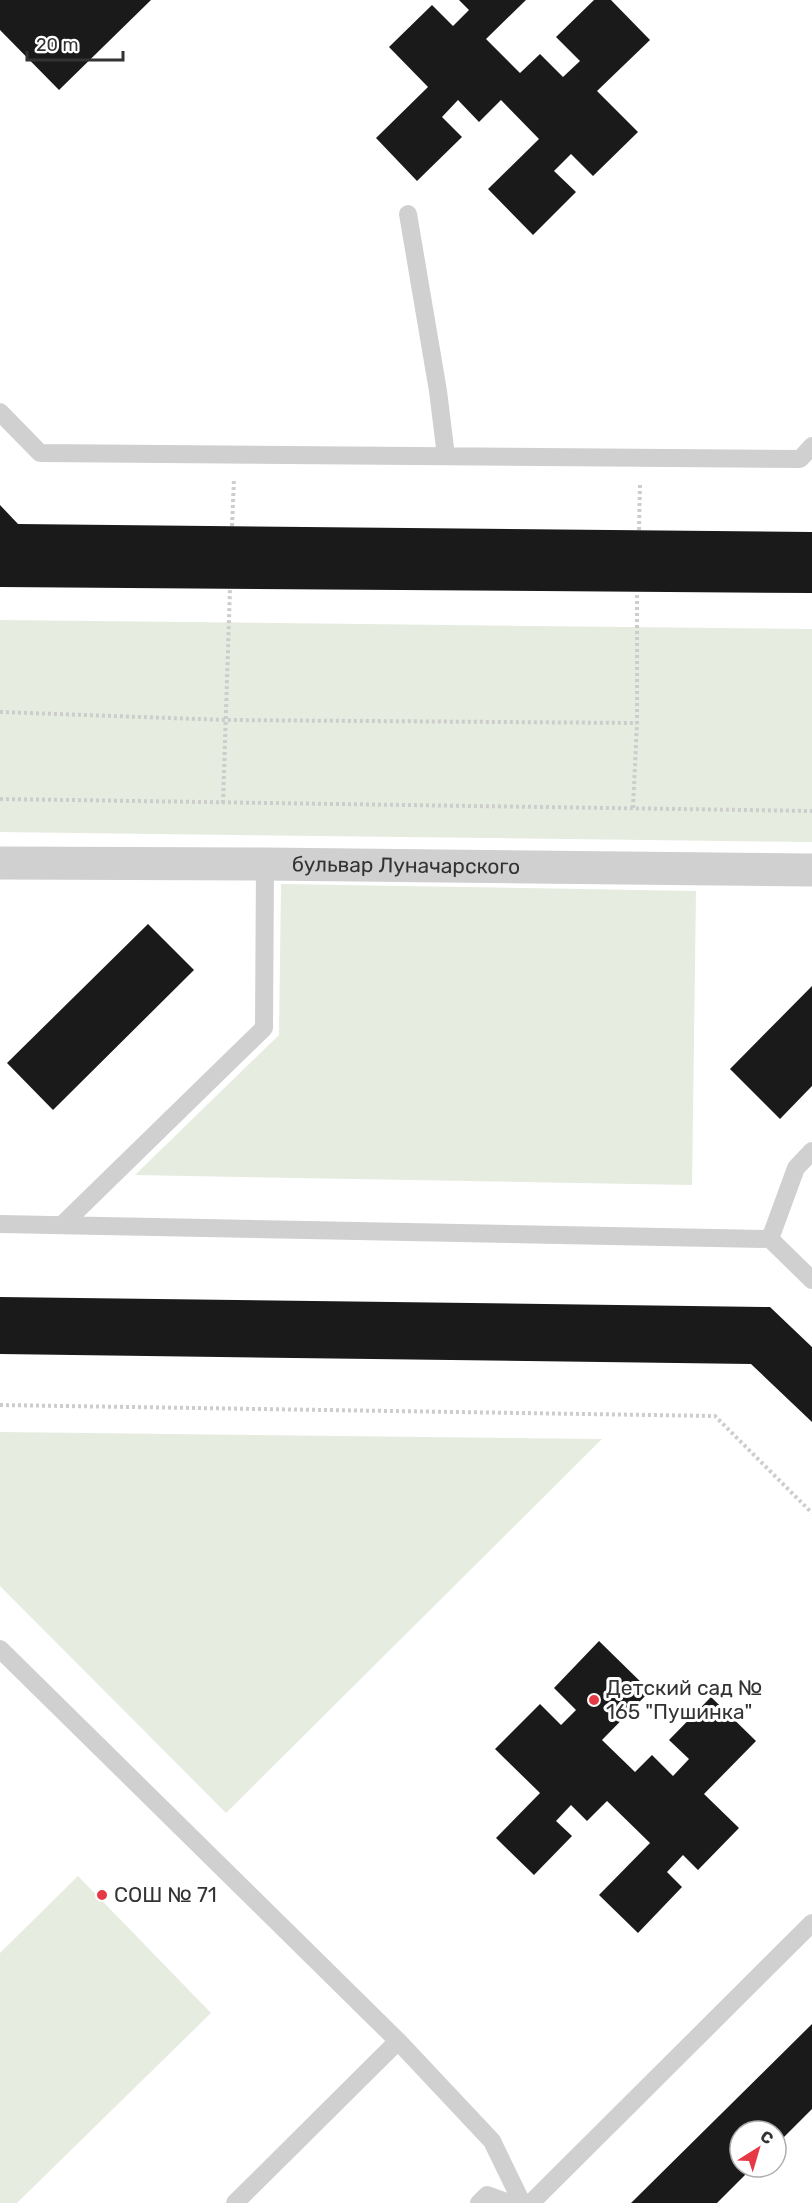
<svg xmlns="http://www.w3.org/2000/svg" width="812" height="2203" font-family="Rubik,sans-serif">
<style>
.green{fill:#e6ecdf}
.building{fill:#1a1a1a}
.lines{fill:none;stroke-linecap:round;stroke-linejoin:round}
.path{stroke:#cdcdcd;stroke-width:4;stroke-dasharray:3 3;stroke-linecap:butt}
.lane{stroke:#d0d0d0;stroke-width:18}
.street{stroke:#d0d0d0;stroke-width:33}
.poi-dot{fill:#e63946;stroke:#fff;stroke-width:2}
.labels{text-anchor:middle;stroke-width:6;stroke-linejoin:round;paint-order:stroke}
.street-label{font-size:21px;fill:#333;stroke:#fff}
.poi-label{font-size:21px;fill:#333;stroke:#fff;text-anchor:start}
</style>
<rect width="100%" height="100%" fill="#fff"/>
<path class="green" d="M0,620L812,629V842L0,832Z
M281,884L696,891L692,1185L135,1175L279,1035Z
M0,1432L602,1439L226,1813L0,1586Z
M78,1876L211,2013L17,2203H0V1953Z"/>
<path class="building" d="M0,0H151L59,90L0,30Z
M459,0H526L486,39L520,73L540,54L563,77L580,61L556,37L594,0H611L650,40L597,91L638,132L593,176L571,154L554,171L576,192L533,235L488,189L539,139L501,100L479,122L458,100L442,117L462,137L417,181L376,138L428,87L389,47L432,5L453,26L469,10Z
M0,505L18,524L812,532V593L0,587Z
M148,924L194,970L53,1110L7,1063Z
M812,986V1086L780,1119L730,1069Z
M0,1297L770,1307L812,1347V1422L751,1364L0,1354Z
M599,1641L650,1691L602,1740L635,1772L652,1755L673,1776L689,1759L669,1740L711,1697L756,1741L704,1794L739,1828L698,1870L683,1855L667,1872L682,1887L638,1933L599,1895L650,1843L607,1801L587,1821L571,1805L556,1821L572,1836L534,1875L496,1838L540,1793L495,1749L540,1704L561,1725L576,1710L554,1688Z
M812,2024V2109L776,2145V2131H740V2167H753L717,2203H631Z"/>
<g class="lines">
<path class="path" d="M232,526L234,479
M639,530L640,483
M0,712L226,720L637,723
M0,799L812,811
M223,803L230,589
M633,808L637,723V592
M0,1405L715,1416L812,1513"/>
<path class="lane" d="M408,214L438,391L446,456
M0,412L40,453L800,459L812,446
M0,1224L770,1239L812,1280
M62,1225L264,1028L265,864
M770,1239L796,1168L812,1151
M0,1649L398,2041L492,2141L522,2203
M235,2203L398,2041
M479,2203L487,2195L509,2203
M531,2203L812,1923"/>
<path class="street" id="s1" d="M0,863L265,864L812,870"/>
</g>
<g class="poi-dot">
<circle cx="594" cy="1700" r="6"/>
<circle cx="102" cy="1895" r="6"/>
</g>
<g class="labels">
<g class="street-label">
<text dy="7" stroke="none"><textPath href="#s1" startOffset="406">бульвар Луначарского</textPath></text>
</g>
<g class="poi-label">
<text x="606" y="1695">Детский сад №<tspan x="606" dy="24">165 "Пушинка"</tspan></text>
<text x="114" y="1902">СОШ № 71</text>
</g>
</g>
<g transform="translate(758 2149) rotate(37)"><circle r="28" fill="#ffffff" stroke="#adadad" stroke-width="1.5"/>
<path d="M0-4.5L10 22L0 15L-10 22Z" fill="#e63946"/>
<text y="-9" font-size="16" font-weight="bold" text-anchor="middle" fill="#333333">С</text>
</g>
<path d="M27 51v9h96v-9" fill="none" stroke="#333333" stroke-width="3"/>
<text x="36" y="51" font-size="18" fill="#333333" stroke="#ffffff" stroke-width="4.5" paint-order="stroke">20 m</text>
</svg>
